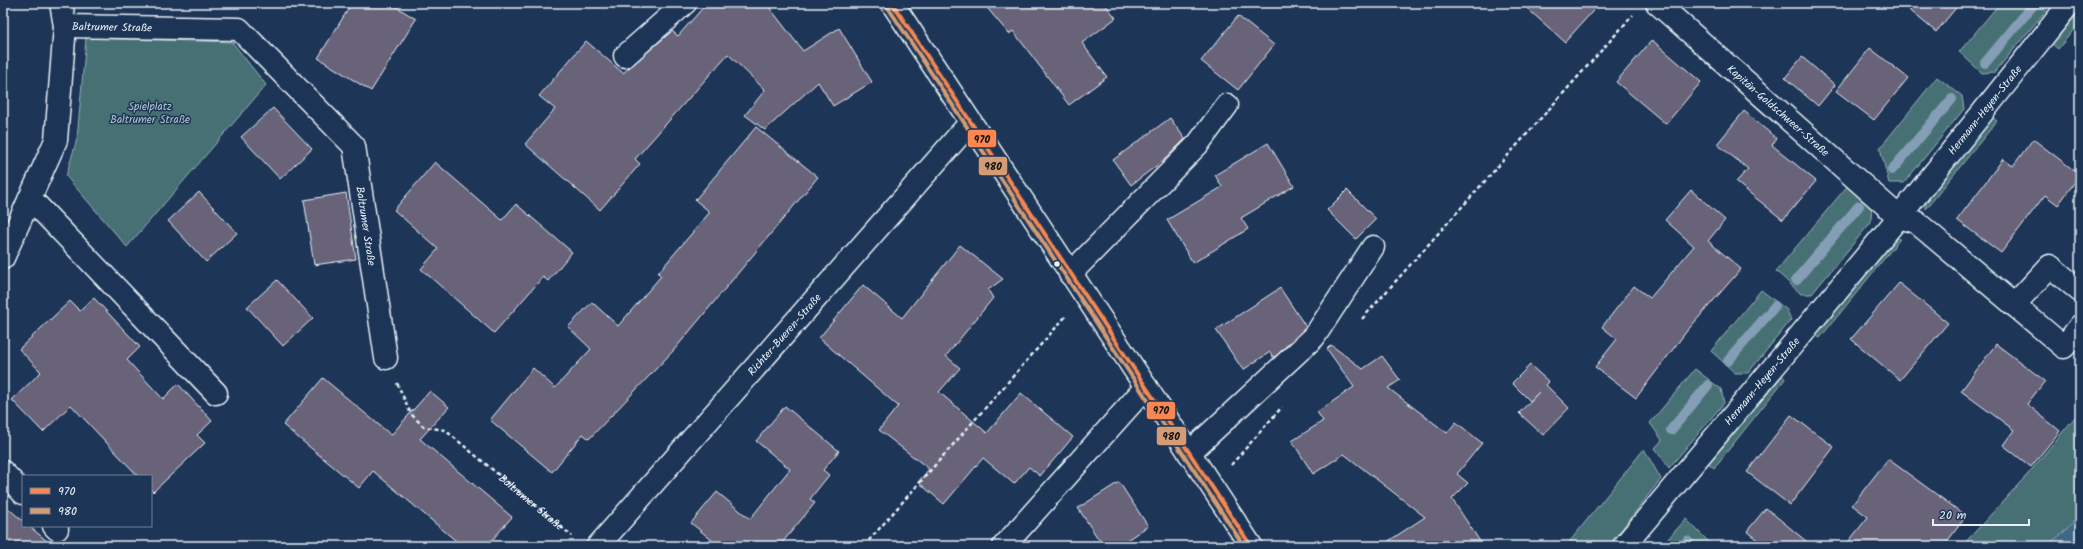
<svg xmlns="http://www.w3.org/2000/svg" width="2083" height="549" font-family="Kalam,sans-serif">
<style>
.green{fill:#477075;stroke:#98b0b6}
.water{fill:#416688;stroke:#849eb5}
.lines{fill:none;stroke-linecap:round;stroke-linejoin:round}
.stream{stroke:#849eb5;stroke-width:10}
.building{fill:#696479;stroke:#e8f1f8}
.minor-casing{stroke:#e8f1f8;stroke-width:25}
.major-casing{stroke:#e8f1f8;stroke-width:25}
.path{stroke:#e8f1f8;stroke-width:2.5;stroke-dasharray:4 3;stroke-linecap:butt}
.minor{stroke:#1d3557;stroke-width:22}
.major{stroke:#1d3557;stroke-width:22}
.bus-1-casing{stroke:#1d3557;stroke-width:7}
.bus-2-casing{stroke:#1d3557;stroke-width:7}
.bus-1{stroke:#f88751;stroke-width:4}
.bus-2{stroke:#d39c74;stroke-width:4}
.bus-dot{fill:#e8f1f8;stroke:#1d3557;stroke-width:1.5}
.labels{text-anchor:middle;stroke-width:3;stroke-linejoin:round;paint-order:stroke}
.street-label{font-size:11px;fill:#e8f1f8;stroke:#1d3557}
.park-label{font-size:11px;fill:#b0c4ca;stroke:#1d3557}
.line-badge{stroke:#1d3557;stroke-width:1.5}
.pale-badge-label{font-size:11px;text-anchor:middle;font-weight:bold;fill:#111}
</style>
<rect width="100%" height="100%" fill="#1d3557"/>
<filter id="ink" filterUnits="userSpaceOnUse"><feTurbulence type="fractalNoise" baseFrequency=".025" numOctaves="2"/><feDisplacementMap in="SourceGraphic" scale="8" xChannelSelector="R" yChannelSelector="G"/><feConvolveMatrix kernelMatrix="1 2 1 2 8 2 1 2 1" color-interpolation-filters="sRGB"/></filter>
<g filter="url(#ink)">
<path class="green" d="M2000,3H2052L1995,72L1982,73L1959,52Z
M2080,11V22L2058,49L2052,44Z
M86,38L232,42L266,85L127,247L66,176L77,139Z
M1937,77L1962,96L1964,109L1904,183H1889L1880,148Z
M1992,117L1997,121L1926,209V197Z
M1849,184L1872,200L1871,222L1812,294H1801L1776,271Z
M1893,238L1900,239L1820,338L1815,335Z
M1761,290L1787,310L1791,320L1748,373H1735L1711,351Z
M1695,369L1721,389L1724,403L1669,468L1655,448L1662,440L1650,423Z
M1781,374L1785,379L1714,468L1708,463Z
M2080,411V514L2062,534L2046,546H1962L2028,474Z
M1644,449L1661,479L1614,539L1608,546H1566Z
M1686,519L1713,546H1667L1664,543Z"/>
<path class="water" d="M2080,514L2079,536L2066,546H2046L2062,534Z"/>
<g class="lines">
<path class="stream" d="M1985,63L2035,3
M1892,170L1952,99
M1796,280L1859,206
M1728,361L1775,306
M1671,430L1708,385
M1687,541L1692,546"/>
</g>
<path class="building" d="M352,3H390L416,19L371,91L318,58Z
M707,3H766L803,51L839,28L872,82L833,106L818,82L765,130L745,115L765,90L728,54L635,159L640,164L600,210L525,144L555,109L539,96L586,41L623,73L672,31L678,36Z
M983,3H1104L1116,18L1082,43L1107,77L1069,105L1013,31L1009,34Z
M1521,3H1600L1565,42Z
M1901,3H1960L1936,32Z
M1238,16L1274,45L1238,90L1201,61Z
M1652,40L1701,82L1666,124L1616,82Z
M1870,48L1908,78L1874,120L1836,91Z
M1802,57L1835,85L1818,106L1785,78Z
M273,108L312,149L280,179L241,137Z
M1744,111L1777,139L1772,145L1816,181L1783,220L1736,182L1748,169L1717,144Z
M1170,118L1185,139L1164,160L1131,185L1113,160Z
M756,127L818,177L674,350L589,439L583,434L552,472L490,420L533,368L555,388L591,349L568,327L592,302L618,326L661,276L658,273L710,212L695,200Z
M2033,139L2080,175L2058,205L2045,195L2001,253L1957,220L2003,159L2013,166Z
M1268,143L1294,186L1241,218L1248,229L1193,263L1167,220L1222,187L1215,175Z
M435,162L502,220L516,204L572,252L548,281L543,277L494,333L421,269L438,249L394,210Z
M1347,190L1376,219L1356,239L1327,210Z
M1691,190L1725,220L1708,241L1741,269L1686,332L1636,398L1595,367L1617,339L1602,327L1634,286L1650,298L1694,246L1665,220Z
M199,192L237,233L206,262L168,221Z
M346,193L356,259L314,265L304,200Z
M960,245L1003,279L988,290L993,298L946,356L960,368L939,392L987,433L1021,393L1073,437L1040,476L1029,467L1014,484L983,458L944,504L918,482L929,469L879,430L898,406L819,338L863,285L902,318Z
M277,280L313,318L283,346L247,307Z
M1899,283L1948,323L1900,380L1851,339Z
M1280,288L1306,327L1276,356L1273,357L1270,352L1243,370L1216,330Z
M94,298L140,347L127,360L163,399L178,384L212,421L197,435L205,443L153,492L151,490V476H138L71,405L43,432L12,400L41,372L19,349L70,301L80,311Z
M1996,344L2045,381L2027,404L2060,431L2031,467L2003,445L2014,430L1961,391Z
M1331,345L1363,369L1382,356L1400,380L1388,388L1447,433L1456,422L1482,443L1457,474L1468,483L1452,499L1483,546H1381L1425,517L1344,454L1313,474L1292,441L1323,421L1317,412L1354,387L1327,349Z
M1530,365L1549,382L1546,385L1569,408L1543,435L1519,413L1539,392L1530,401L1512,383Z
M323,378L391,435L430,391L449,407L420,439L512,517L487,546H462L373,471L359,488L283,425Z
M785,406L839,451L823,470L829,475L810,499L815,503L781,544L783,546H719L691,523L717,492L750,519L790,469L756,441Z
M1791,415L1834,447L1790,505L1747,472Z
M1888,459L1966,516L1944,546H1845L1868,517L1852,505Z
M1119,482L1148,526L1118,546H1103L1078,508Z
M3,504L23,521V526H29L53,546H3Z
M1766,508L1812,546H1766L1747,531Z"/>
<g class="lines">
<defs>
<g id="minor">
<path id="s2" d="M1657,3L1899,217L1916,222L2064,347L2080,326"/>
<path id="s3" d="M65,26L239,29L354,146L386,358"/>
<path d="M625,56L685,3"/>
<path d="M30,198L216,393"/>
<path d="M3,258L56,140L65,26L61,3"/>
<path d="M1070,274L1198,144L1227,105"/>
<path d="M2014,305L2050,266L2080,291"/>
<path d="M1189,453L1314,337L1373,247"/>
<path d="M3,472L23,493"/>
<path d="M54,526L57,529"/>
<path id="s4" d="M598,546L970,123"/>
<path d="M1004,546L1146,387"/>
<path id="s5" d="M1624,546L1899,217L2070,3"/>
</g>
<path id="major" d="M892,3L1251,546"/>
</defs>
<use href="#minor" class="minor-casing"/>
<use href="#major" class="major-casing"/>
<g class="path">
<path d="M1362,319L1633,15"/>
<path id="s1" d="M397,383L411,414L424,427L445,430L572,536"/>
<path d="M1231,465L1282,407"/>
<path d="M864,546L1066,316"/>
</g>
<use href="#minor" class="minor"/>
<use href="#major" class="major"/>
<defs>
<path id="bus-1" d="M892,3L1251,546"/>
<path id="bus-2" d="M887,6L1244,546"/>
</defs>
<use href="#bus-1" class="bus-1-casing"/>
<use href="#bus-2" class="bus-2-casing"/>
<use href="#bus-1" class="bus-1"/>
<use href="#bus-2" class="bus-2"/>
</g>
</g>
<circle class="bus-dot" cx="1057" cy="264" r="3.5"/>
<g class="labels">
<g class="street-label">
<text dy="4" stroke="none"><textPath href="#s3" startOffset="47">Baltrumer Straße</textPath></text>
<text dy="4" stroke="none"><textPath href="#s2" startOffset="162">Kapitän-Goldschweer-Straße</textPath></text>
<text dy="4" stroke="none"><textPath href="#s5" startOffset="566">Hermann-Heyen-Straße</textPath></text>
<text dy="4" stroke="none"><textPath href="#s3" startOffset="419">Baltrumer Straße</textPath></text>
<text dy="4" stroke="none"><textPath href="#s4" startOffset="282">Richter-Bueren-Straße</textPath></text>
<text dy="4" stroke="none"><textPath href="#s5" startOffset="215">Hermann-Heyen-Straße</textPath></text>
<text dy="4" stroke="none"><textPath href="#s1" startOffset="186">Baltrumer Straße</textPath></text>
</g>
<g class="park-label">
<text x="150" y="110">Spielplatz<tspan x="150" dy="13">Baltrumer Straße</tspan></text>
</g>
</g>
<g class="line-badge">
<rect x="967" y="129" width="30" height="19" rx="4" fill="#f88751"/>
<rect x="978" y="156" width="30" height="20" rx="4" fill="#d39c74"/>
<rect x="1146" y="401" width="30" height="19" rx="4" fill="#f88751"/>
<rect x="1156" y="426" width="31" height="20" rx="4" fill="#d39c74"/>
</g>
<g class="pale-badge-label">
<text x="982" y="143">970</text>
<text x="993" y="170">980</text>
<text x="1161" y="414">970</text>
<text x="1171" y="440">980</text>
</g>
<rect width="2083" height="549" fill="none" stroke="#1d3557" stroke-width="16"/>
<rect x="8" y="8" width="2067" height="533" fill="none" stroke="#e8f1f8" stroke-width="1.5" filter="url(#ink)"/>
<rect x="22" y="475" width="130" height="52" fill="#1d3557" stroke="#6e8097"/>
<rect x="30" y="488" width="20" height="6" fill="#f88751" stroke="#6e8097"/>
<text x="58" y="495" font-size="12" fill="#e8f1f8">970</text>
<rect x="30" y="508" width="20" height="6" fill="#d39c74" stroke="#6e8097"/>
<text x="58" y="515" font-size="12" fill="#e8f1f8">980</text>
<path d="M1933 519v6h96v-6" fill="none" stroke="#e8f1f8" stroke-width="2"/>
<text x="1939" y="519" font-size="12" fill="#e8f1f8" stroke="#1d3557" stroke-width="3" paint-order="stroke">20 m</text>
</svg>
